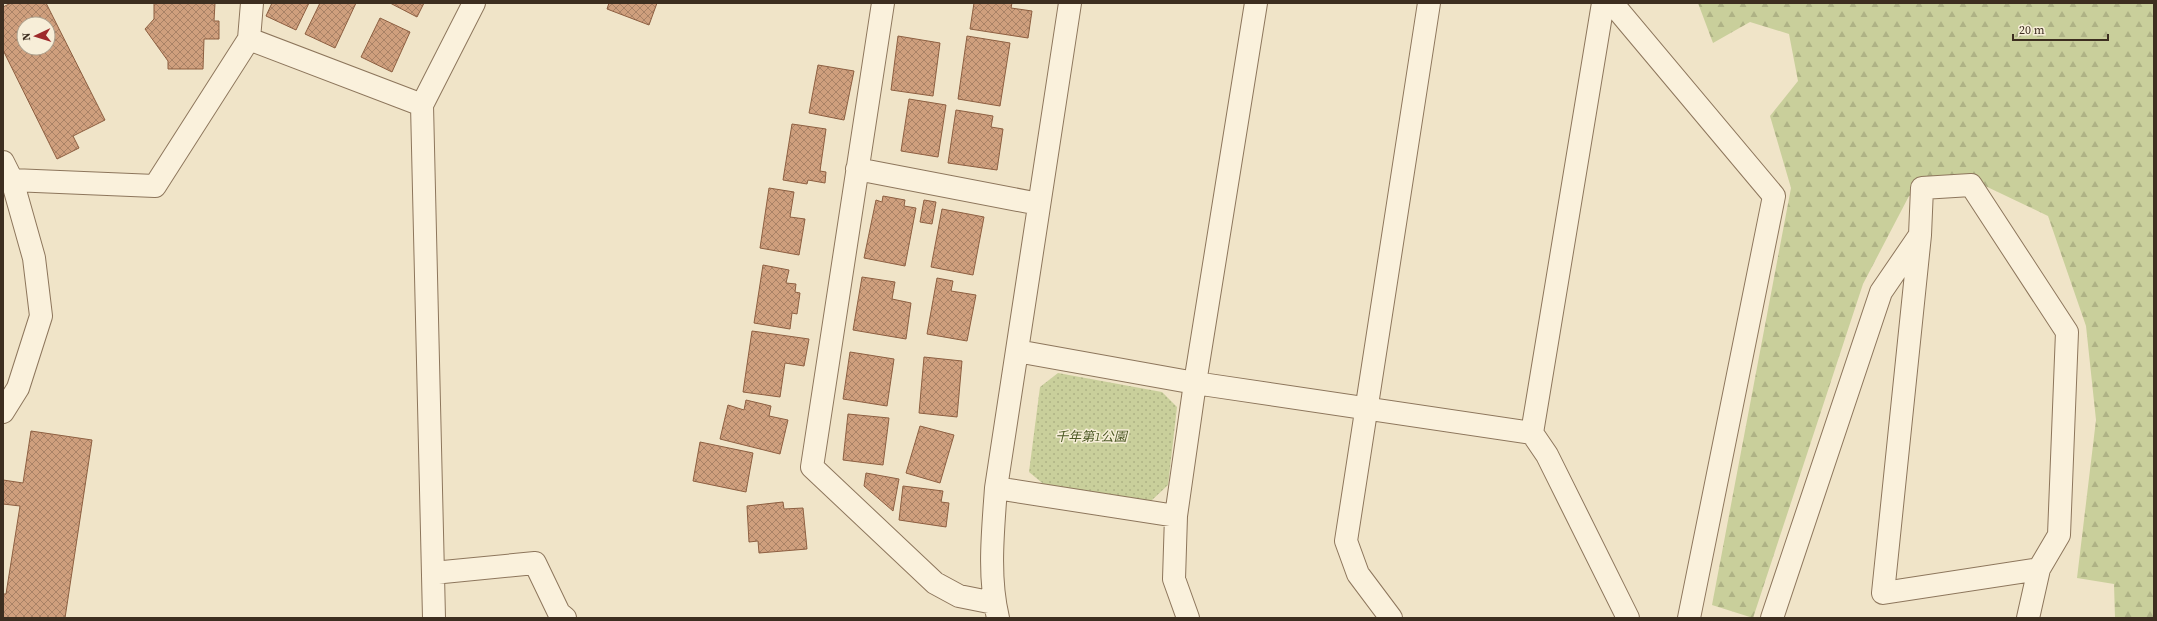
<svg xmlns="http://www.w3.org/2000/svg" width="2157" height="621" font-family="'Source Serif 4','Noto Sans JP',serif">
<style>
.forest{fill:url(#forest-firs)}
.park{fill:url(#park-dots)}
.building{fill:url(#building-cross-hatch);stroke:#8d5f41;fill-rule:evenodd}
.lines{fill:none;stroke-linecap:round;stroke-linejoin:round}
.minor-casing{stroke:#8d765c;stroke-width:24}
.minor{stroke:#faf1dc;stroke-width:22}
.labels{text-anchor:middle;stroke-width:3;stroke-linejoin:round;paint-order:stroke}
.park-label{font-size:13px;font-style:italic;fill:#4d5a26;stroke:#f7eed8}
</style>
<defs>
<pattern id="forest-firs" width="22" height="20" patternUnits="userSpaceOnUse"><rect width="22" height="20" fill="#c9cf9b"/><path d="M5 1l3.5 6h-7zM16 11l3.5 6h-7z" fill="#aeb285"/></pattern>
<pattern id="park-dots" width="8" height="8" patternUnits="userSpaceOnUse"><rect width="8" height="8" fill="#c9cf9b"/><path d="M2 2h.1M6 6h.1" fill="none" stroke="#aeb285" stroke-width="1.8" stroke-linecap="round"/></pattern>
<pattern id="building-cross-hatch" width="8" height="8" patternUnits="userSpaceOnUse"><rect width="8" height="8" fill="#cf9f7d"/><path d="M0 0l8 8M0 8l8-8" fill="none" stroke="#a98266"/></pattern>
</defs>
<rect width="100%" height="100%" fill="#f0e4c8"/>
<path class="forest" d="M1698,3H2154V618H2115L2114,584L2077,578L2096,420L2086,326L2048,216L1960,174L1909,196L1863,284L1753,618L1712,605L1791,188L1770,116L1798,81L1789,34L1750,22L1713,43Z"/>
<path class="park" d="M1058,373L1162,392L1177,407L1168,485L1151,501L1047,487L1029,472L1040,387Z"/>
<path class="building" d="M11,3H46L105,120L73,136L79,148L57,159L3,50V7ZM24,24H48V48H24Z
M154,3H215L214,21H219V39H204L203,69H168V61L145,29L154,19Z
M272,3H309L296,30L266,16Z
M320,3H356L335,48L305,34Z
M390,3H424L417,17Z
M609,3H657L649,25L607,9Z
M974,3H1012L1011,8L1032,11L1028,38L970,29Z
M380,18L410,32L392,72L361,57Z
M898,36L940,43L933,96L891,90Z
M967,36L1010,43L1000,106L958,99Z
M818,65L854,71L844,120L809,113Z
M909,99L946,105L938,157L901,151Z
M956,110L993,116L991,127L1003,129L997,170L948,163Z
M792,124L826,129L820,171L826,172L825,183L808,180L807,184L783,180Z
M769,188L794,192L790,217L805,219L799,255L760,248Z
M883,196L905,200L904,206L916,208L905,266L864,258L876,200L882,202Z
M924,200L936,202L932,224L920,222Z
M942,209L984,217L973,275L931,267Z
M763,265L789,270L786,283L796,284L795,292L800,293L797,314L792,313L790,329L754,323Z
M862,277L895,282L892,299L911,303L906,339L853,330Z
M937,278L953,281L951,291L976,295L967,341L927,334Z
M752,331L809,339L804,366L785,363L780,397L743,392Z
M850,352L894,359L887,406L843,399Z
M924,357L962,361L957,417L919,413Z
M746,400L771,406L769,416L788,420L780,454L720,439L728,405L744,410Z
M848,414L889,418L883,465L843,460Z
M920,426L954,435L940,483L906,473Z
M31,431L92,440L65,618H3V594H6L20,506L3,504V480L23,483Z
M700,442L753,453L746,492L693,481Z
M866,473L899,479L893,511L864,486Z
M903,486L943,491L941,502L949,503L946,527L899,520Z
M783,502L784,509L803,508L807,549L759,553L758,541L749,542L747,506Z"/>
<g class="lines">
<defs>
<path id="minor" d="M883,3L812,467L935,583L959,596L994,603
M1612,3L1774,196L1689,618
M249,39L422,105L434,618
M422,105L474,3
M3,162L12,180L155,186L249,39L252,3
M857,169L1039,204
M1017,351L1195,383L1532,433L1547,455L1628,618
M3,412L18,388L41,316L34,258L12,180
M1532,433L1603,3
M996,488L1176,516
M433,573L535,563L559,613L565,618
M998,618C988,576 993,531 996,488L1070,3
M1188,618L1174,579L1176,516L1195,383L1256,3
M1391,618L1358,574L1346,541L1429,3
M1772,618L1881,292L1920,235L1922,188L1971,185L2067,332L2059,535L2039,569L1883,593L1920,235
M2028,618L2039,569"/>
</defs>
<use href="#minor" class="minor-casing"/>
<use href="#minor" class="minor"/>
</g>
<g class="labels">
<g class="park-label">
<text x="1091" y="441">千年第1公園</text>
</g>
</g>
<rect width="2157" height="621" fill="none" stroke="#3d2e20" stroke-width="8"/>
<g transform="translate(36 36) rotate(266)"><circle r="19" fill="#f7eed8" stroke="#ada18e"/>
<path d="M0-3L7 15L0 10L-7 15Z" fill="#9e2a2b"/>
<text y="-6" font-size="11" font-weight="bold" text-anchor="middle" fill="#3d2e20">N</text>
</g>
<path d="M2013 34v6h95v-6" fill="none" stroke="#3d2e20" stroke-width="2"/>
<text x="2019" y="34" font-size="12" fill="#3d2e20" stroke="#f7eed8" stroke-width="3" paint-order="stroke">20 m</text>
</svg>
